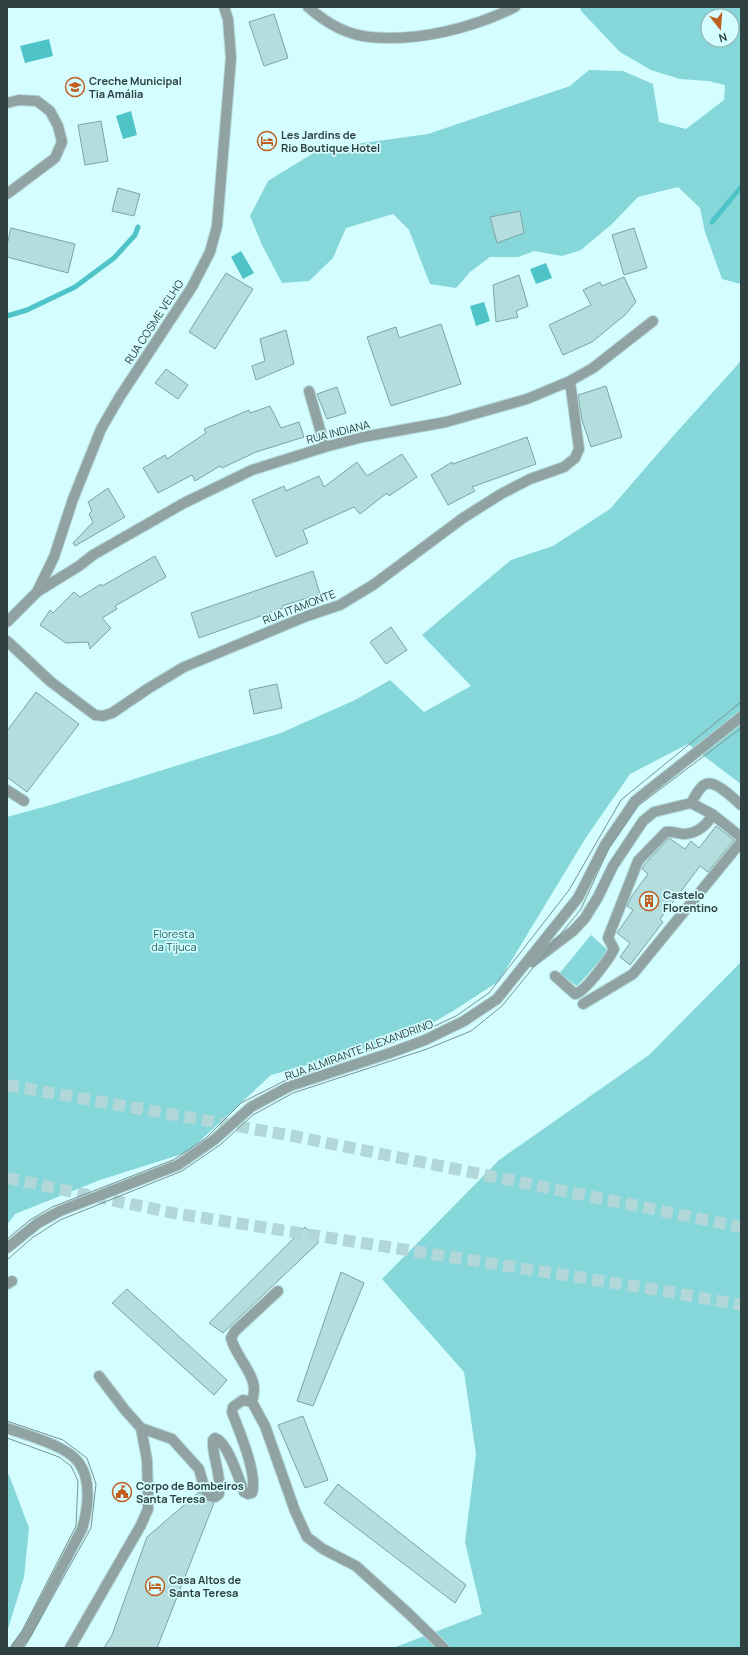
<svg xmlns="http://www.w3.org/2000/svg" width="748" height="1655" font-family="Manrope,sans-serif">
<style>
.green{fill:#85d7da;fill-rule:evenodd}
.water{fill:#4ec3c8}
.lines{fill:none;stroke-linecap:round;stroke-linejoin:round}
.stream{stroke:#4ec3c8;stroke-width:5}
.building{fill:#b4ddde;stroke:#7ca4a5}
.highway-tunnel{stroke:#b2d7d8;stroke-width:12;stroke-dasharray:12 6;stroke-linecap:butt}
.minor-casing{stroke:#b2d7d8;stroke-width:12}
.minor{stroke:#91a2a2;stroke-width:10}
.tram{stroke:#789495;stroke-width:1}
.labels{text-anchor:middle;stroke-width:3.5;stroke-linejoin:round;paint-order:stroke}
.poi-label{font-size:11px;font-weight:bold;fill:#2f4040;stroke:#d3fdfe;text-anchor:start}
.street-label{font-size:11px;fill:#2f4040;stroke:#d3fdfe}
.park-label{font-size:11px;fill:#1d5e60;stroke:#d3fdfe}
</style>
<rect width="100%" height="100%" fill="#d3fdfe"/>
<path class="green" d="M580,7H741V284L722,279L705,232L700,208L678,187L638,197L612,224L581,250L562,256L534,251L518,257H490L470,272L456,288L430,284L409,230L393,214L346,228L333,258L309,281L282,283L262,245L250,216L268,181L320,149L428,134L570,86L589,70L623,71L653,84L659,122L686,129L724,100L725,85L708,81L680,79L651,70L620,52L581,11ZM708,16H732V40H708Z
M741,361V784L688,744L630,774L585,839L499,981L453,1011L406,1038L271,1075L188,1152L100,1180L15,1214L7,1225V817L51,805L281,733L355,700L390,680L424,712L471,686L422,635L511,560L553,546L610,509L674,435Z
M591,935L609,951L577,986L559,974Z
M741,962V1648H393L482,1614L465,1542L476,1454L464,1372L382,1279L499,1160L649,1055Z
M7,1474L9,1475L29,1528L24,1577L7,1632Z"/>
<path class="water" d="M49,39L53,56L25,63L20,46Z
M131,111L137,135L123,139L116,116Z
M241,251L254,273L243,279L231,257Z
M546,263L552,278L536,284L530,269Z
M484,302L490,321L476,326L470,306Z"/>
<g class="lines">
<path class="stream" d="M712,222L741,187
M7,316L27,310L75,287L114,258L135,235L138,227"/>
</g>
<path class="building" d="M274,14L288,58L264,66L249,22Z
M101,121L108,161L85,165L78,125Z
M118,188L140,194L134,216L112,211Z
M520,211L524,233L497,243L490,217Z
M11,228L75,244L68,273L7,257V245Z
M634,228L647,268L624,275L612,235Z
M226,273L253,289L215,349L189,332Z
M519,275L528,306L516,311L518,317L496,322L493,285Z
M624,277L636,302L625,315L592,342L563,355L549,325L591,305L583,290L600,282L602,286Z
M441,324L461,384L391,406L367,337L396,327L399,338Z
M286,330L294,364L256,380L252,366L265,361L260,339Z
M166,369L188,385L178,399L155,383Z
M606,386L622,437L591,447L582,420L578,395Z
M337,387L346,413L327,419L317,394Z
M270,406L281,428L299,422L304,437L256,452L222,468L220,466L195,481L192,475L158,493L143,468L165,455L167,459L206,433L204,429L249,410L250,413Z
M527,437L536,464L472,487L475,491L448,505L431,475L452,462L453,464Z
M402,454L417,477L389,496L387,493L360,514L354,507L303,530L308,543L276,557L252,500L284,486L286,491L319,476L324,487L357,462L367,476Z
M108,488L125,517L75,546L73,543L93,522L89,514L92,511L88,502Z
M155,556L166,577L115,606L117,609L102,618L111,628L90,649L88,642L66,643L40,625L50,610L53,613L74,592L80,597L101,584L102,586Z
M313,571L320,594L282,606L283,608L199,638L191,613Z
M391,627L407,650L386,664L370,642Z
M277,684L282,708L254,714L249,690Z
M36,692L79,724L27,792L7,777V731Z
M716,826L734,840L708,872L700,866L660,919L663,922L630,965L620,957L630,943L617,933L633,910L627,906L631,897L648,874L642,869L644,865L669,838L685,849L691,841L699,848Z
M305,1227L319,1242L223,1333L209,1323Z
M341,1272L364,1283L313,1406L297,1401Z
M127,1289L227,1380L214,1395L112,1303Z
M303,1416L328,1480L305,1488L278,1425Z
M338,1484L466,1585L455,1603L324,1503Z
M199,1492L205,1500L214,1503L157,1648H104L112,1635L147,1537Z"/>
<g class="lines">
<path class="highway-tunnel" d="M7,1085L293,1136L741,1227
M7,1178L173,1213L653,1289L741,1305"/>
<defs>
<path id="minor" d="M308,7C325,22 346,35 370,37C417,42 473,28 515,7
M7,103L19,100L37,101L50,111L58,126L62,142L55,158L7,194
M309,391L325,447
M37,592L79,566L93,555L184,503L252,470L325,447L363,437L446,422L527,399L570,381L593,368L653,321
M7,622L37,592L54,557L73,499L101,429L119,398L192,287L210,252L217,226L231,58L228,19L224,7
M7,641L51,682L95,715L103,716L112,713L149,688L184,667L307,616L340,605L373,585L463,518L501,494L530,479L564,467L575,458L579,449L570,381
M7,790L24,801
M691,803C695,797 698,789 704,785C714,778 734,799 741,805
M532,962L573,931L585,918L598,897L613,866L643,821L654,812L691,803L712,814L741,837
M555,976L575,994C585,992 609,959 614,949L608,938L609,935L638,861L666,832C673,831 678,834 685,834C697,833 708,825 712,814
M583,1004L633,974L741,842
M7,1248L38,1223L60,1211L178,1165L214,1140L251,1107L290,1086L390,1053L425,1040L464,1021L497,999L578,898L605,845L635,801L741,717
M7,1284L12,1281
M252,1402C253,1398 254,1393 254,1389C254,1373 235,1355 231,1338L235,1331L278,1291
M7,1428C26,1435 68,1446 79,1463C92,1481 88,1509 82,1529L27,1633L16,1648
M141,1428L172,1439L199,1469L205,1490L210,1496L215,1497L219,1494C222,1475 212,1458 213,1440L215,1438C228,1442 239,1480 244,1492L248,1494L252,1493C258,1474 239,1431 232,1412L233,1407L243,1400L252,1402L265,1426L295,1511L307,1537L323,1549L356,1566L409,1614L444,1648
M70,1648L141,1525L148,1509V1494L147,1460L141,1428L125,1410L99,1376"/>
</defs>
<use href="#minor" class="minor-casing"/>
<use href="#minor" class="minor"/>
<path class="tram" d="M7,1239L30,1220L52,1207L173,1160L206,1138L241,1103L284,1081L422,1032L456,1016L489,993L569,890L621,800L741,702
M7,1260L32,1238L60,1220L182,1171L220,1145L253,1115L293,1093L427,1049L471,1031L502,1006L581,909L609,848L638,806L741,728
M7,1421L63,1440L87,1458L96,1484L91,1528L24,1648
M7,1438L59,1457L71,1466L78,1481L76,1526L22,1631L10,1648"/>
</g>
<defs>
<symbol id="school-ring" viewBox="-11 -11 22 22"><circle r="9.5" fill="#d3fdfe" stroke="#bf5e1f" stroke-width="1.5"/><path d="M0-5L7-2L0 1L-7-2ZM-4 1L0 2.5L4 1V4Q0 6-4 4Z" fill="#bf5e1f"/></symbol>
<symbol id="hotel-ring" viewBox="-11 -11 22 22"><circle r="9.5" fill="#d3fdfe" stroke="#bf5e1f" stroke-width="1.5"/><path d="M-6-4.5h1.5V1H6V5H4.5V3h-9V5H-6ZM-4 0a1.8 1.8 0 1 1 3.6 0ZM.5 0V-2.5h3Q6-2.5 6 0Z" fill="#bf5e1f"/></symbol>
<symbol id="building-ring" viewBox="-11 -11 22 22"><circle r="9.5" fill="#d3fdfe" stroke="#bf5e1f" stroke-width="1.5"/><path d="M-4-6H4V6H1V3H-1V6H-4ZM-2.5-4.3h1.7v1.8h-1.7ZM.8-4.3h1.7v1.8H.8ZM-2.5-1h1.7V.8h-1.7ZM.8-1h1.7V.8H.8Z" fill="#bf5e1f"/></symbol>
<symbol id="civic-ring" viewBox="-11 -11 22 22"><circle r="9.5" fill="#d3fdfe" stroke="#bf5e1f" stroke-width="1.5"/><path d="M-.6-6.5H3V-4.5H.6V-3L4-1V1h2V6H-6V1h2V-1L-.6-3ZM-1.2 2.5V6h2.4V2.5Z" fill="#bf5e1f"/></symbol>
</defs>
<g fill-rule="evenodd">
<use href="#school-ring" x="64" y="76" width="22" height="22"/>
<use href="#hotel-ring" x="256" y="130" width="22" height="22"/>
<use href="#building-ring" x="638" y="890" width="22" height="22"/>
<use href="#civic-ring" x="111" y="1481" width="22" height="22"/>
<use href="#hotel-ring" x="144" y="1575" width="22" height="22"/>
</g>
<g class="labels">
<g class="poi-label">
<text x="89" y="85">Creche Municipal<tspan x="89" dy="13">Tia Amália</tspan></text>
<text x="281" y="139">Les Jardins de<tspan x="281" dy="13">Rio Boutique Hotel</tspan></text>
<text x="663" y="899">Castelo<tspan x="663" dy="13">Florentino</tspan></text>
<text x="136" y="1490">Corpo de Bombeiros<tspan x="136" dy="13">Santa Teresa</tspan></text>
<text x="169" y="1584">Casa Altos de<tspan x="169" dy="13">Santa Teresa</tspan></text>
</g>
<g class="street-label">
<text transform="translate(154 322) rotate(-57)" y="4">RUA COSME VELHO</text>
<text transform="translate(338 432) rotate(-14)" y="4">RUA INDIANA</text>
<text transform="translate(299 607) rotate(-21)" y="4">RUA ITAMONTE</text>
<text transform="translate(359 1050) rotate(-20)" y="4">RUA ALMIRANTE ALEXANDRINO</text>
</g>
<g class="park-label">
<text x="174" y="938">Floresta<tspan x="174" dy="13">da Tijuca</tspan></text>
</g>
</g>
<rect width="748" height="1655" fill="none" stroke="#2f4040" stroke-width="16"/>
<g transform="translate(720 28) rotate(163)"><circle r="19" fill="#d3fdfe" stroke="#91b1b2"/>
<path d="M0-3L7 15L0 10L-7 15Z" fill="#bf5e1f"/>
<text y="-6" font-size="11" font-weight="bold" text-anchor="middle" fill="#2f4040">N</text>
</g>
</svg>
